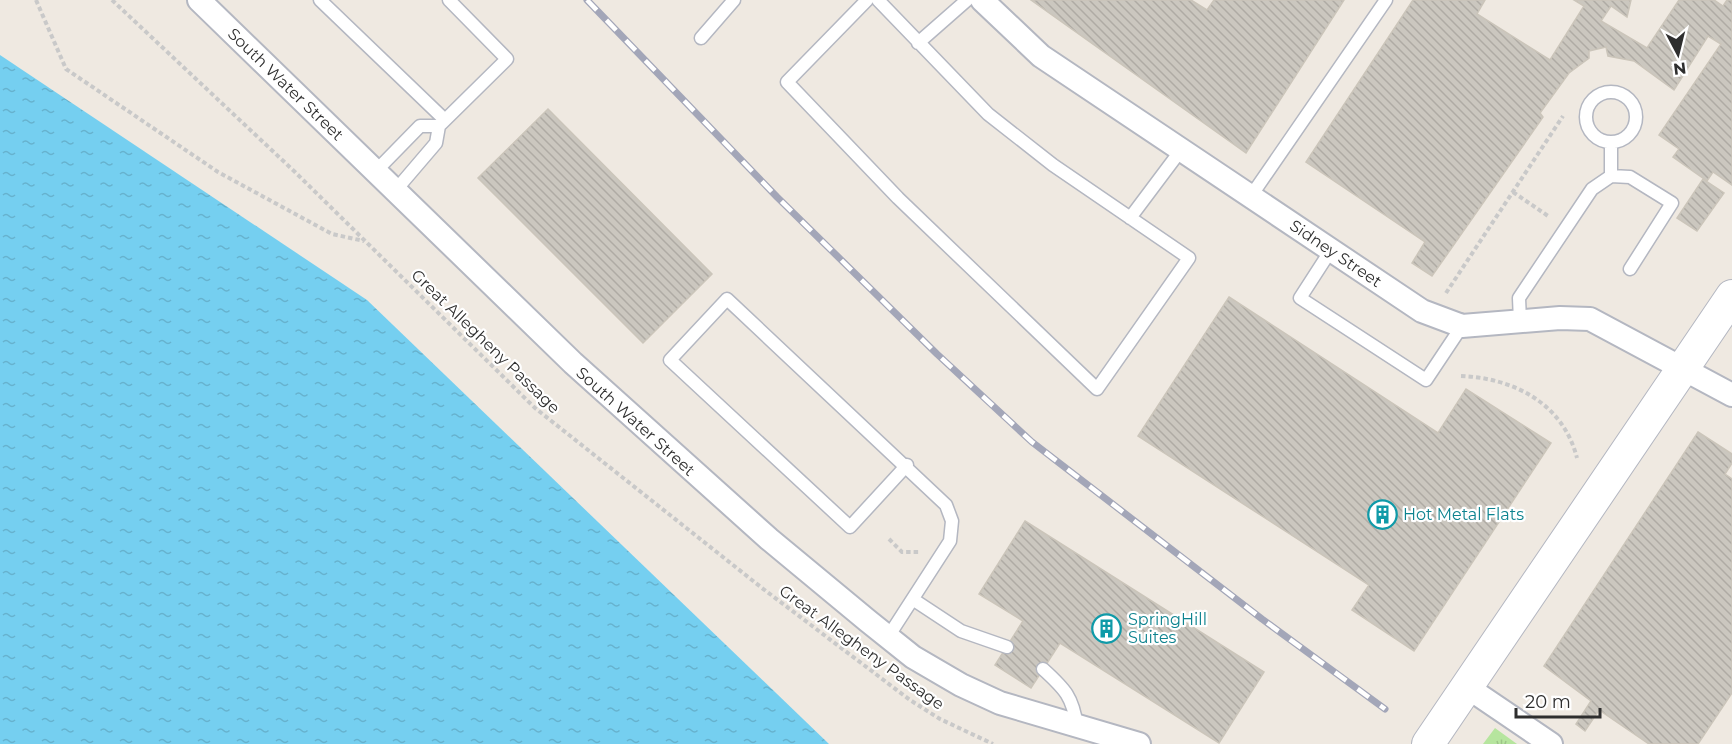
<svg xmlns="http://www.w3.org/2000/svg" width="1732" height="744" font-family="Montserrat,sans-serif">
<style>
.park{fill:url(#park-tufts)}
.water{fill:url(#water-ripples)}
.building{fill:url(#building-back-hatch);stroke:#cbc5ba;stroke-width:1.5}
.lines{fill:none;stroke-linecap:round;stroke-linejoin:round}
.service-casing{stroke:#b4b7c1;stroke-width:15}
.minor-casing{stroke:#b4b7c1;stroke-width:26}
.secondary-casing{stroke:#b4b7c1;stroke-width:34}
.path{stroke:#c9c9c9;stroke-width:4;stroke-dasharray:4.5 3;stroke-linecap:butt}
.service{stroke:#fff;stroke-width:12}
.minor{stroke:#fff;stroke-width:22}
.secondary{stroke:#fff;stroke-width:32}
.rail-casing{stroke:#a3a6b8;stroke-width:7}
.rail{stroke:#fff;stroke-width:4.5;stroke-dasharray:14;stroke-linecap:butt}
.labels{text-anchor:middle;stroke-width:4.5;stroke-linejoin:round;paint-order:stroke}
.street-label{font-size:16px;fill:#2e2e2e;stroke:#fff}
.culture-label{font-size:16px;fill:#0d838f;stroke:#fff;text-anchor:start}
</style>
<defs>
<pattern id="park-tufts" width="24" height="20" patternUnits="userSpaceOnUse" patternTransform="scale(1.5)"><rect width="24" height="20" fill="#b6e59e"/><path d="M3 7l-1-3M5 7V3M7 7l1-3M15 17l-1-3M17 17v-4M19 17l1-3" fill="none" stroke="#9dc588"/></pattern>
<pattern id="water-ripples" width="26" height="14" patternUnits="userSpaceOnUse" patternTransform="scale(1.5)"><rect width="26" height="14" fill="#75cff0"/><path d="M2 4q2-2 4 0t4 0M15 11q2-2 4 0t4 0" fill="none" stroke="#66b2ce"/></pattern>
<pattern id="building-back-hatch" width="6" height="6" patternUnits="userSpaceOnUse" patternTransform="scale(1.5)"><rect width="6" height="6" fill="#cbc7bf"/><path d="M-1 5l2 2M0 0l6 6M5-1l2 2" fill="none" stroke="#afaba4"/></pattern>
</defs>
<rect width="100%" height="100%" fill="#efe9e1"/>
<path class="park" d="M1495,728L1517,744H1483Z"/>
<path class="water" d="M0,55L367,300L829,744H0Z"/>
<path class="building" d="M1031,0H1191L1207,10L1214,0H1344L1246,153Z
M1413,0H1485L1477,14L1550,60L1584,6L1574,0H1631L1627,17L1611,6L1601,21L1647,48L1679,0H1714L1723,6L1727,0H1732V185L1713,172L1707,181L1673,157L1679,149L1659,135L1721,44L1708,36L1674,90L1634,61L1608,56L1606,47L1589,51V58L1569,73L1540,113L1543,117L1432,276L1412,263L1425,242L1306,162Z
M548,109L712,274L643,343L478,178Z
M1703,179L1724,193L1697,231L1677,218Z
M1229,297L1438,433L1466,389L1551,443L1414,651L1352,610L1369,585L1138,436Z
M1698,432L1732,454V463L1725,474L1732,479V693L1698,744H1649L1599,710L1585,731L1576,724L1591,701L1544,666Z
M1025,521L1264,672L1219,743L1060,643L1031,688L995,665L1023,621L979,594Z"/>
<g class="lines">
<defs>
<path id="service" d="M320,0L445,120
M867,0L787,82L898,198L1097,389L1189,258L1053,165L988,114L878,0
M701,38L734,0
M918,43L967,0
M1586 117a25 25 0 1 1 50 0a25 25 0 1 1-50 0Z
M439,126L507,59L449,0
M1611,142V176
M375,172L420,126H439L436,143L395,191
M1251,196L1386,0
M1130,218L1181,150
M1331,250L1300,298L1426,380L1462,326
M1520,321L1519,298L1592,189L1611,176L1630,177L1672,203L1630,269
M914,600L961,631L1007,647
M888,637L950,541L952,521L946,505L727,299L670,360L850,527L907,465
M1043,669C1065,689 1073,697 1077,727"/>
<path id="minor" d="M199,0L573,363L769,539L868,621L913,657L961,685L1000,703L1139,744
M982,0L1041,56L1422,311L1462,326L1560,318L1590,319L1732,395
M1467,687L1551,744"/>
<path id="secondary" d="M1428,744L1732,296"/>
</defs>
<use href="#service" class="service-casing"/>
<use href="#minor" class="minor-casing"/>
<use href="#secondary" class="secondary-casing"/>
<path class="path" d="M36,0L66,69L218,172L332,234L364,241
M112,0L295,172L535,408L762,588L910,700L940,719L993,744
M1513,192L1548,216
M1446,293L1563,116
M1461,376C1513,378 1563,403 1577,458
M889,539L902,552H919"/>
<use href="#service" class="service"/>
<use href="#minor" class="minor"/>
<use href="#secondary" class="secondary"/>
<defs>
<path id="rail" d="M587,0L777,197L937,354L1032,442L1262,619L1385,709"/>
</defs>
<use href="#rail" class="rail-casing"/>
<use href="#rail" class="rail"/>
</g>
<defs>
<symbol id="building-ring" viewBox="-11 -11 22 22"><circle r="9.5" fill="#fff" stroke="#0f9aa8" stroke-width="1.5"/><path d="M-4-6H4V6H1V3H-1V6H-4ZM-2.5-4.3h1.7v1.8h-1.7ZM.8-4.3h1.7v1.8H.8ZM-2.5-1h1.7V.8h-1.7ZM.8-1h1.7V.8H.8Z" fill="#0f9aa8"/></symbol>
</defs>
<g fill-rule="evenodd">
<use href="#building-ring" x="1366" y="498" width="33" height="33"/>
<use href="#building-ring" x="1090" y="612" width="33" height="33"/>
</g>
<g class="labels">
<g class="street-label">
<text transform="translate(286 84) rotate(44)" y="6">South Water Street</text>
<text transform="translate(1336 253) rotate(34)" y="6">Sidney Street</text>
<text transform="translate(486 341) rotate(44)" y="6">Great Allegheny Passage</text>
<text transform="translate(636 421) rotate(42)" y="6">South Water Street</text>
<text transform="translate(862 647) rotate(36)" y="6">Great Allegheny Passage</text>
</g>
<g class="culture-label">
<text x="1403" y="520">Hot Metal Flats</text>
<text x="1128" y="625">SpringHill<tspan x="1128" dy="18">Suites</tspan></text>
</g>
</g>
<g transform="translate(1678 54) rotate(173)" stroke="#ffffff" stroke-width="4.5" paint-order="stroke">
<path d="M0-4.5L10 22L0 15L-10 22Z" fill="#2e2e2e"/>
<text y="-9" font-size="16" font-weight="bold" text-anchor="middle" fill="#2e2e2e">N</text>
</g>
<path d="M1516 708v9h84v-9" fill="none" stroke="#2e2e2e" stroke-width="3"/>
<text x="1525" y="708" font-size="18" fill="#2e2e2e" stroke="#ffffff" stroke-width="4.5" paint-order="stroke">20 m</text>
</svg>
